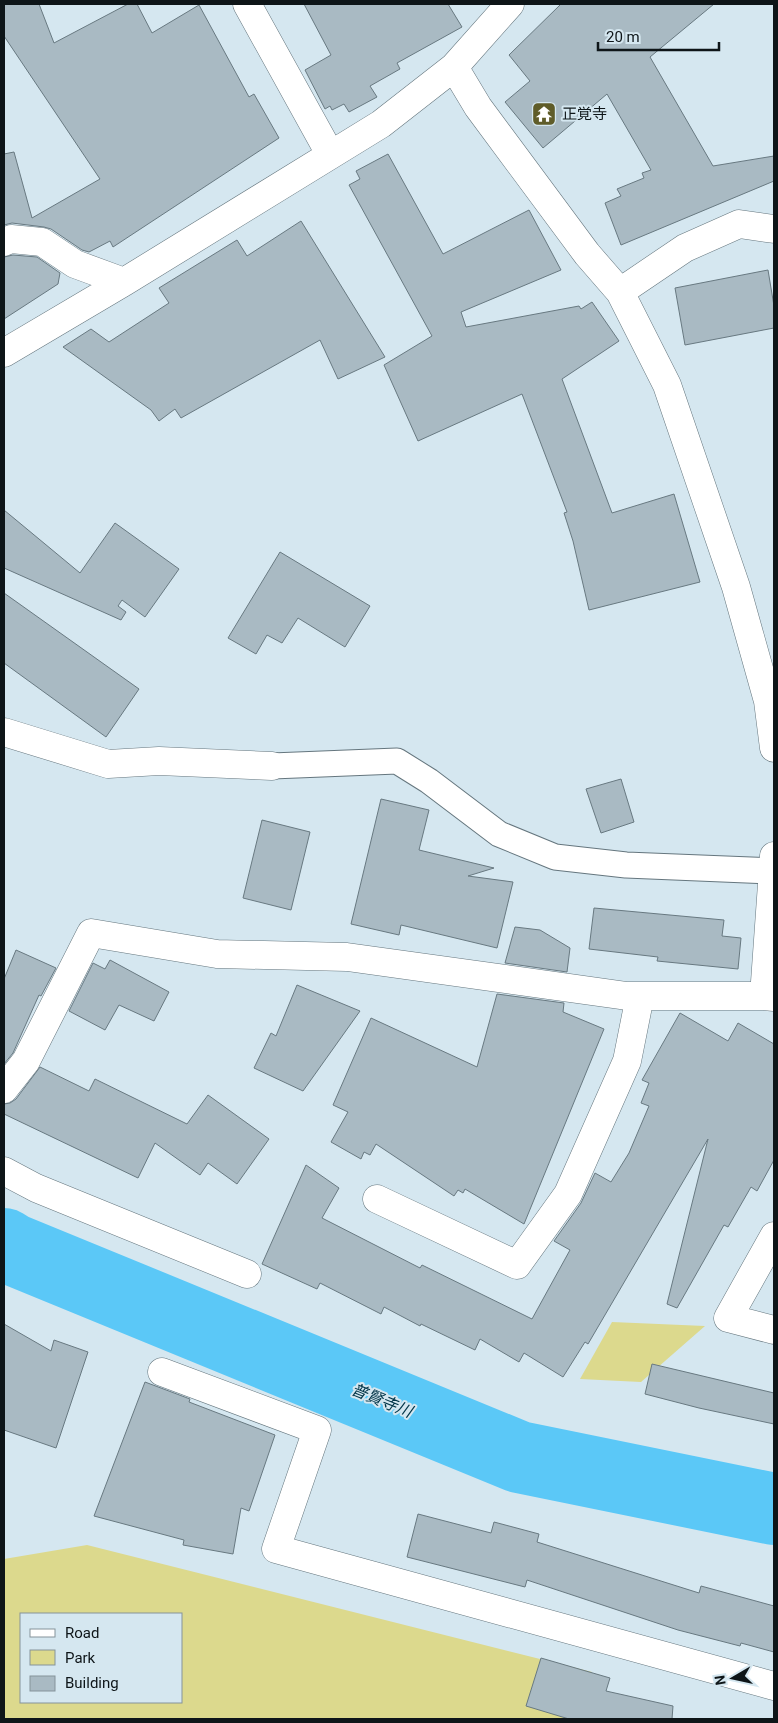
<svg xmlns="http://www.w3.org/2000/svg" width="778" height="1723" font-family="Roboto,'Noto Sans JP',sans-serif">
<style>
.green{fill:#dcd98d;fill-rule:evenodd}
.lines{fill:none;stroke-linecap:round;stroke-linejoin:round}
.river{stroke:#5bc8f7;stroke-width:72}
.building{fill:#a9bac3;stroke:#687981}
.service-casing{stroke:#65767e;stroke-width:27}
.minor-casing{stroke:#65767e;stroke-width:29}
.service{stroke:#fff;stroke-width:25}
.minor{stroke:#fff;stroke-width:28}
.labels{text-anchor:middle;stroke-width:4;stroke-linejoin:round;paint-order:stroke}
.poi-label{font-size:15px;fill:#0e1518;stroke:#d5e7f0;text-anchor:start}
.water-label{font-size:16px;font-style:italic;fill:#003447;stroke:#d5e7f0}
</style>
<rect width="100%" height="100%" fill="#d5e7f0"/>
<path class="green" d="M612,1322L705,1326L641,1382L580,1379Z
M87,1545L592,1672L600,1719H4V1559ZM21,1614H181V1702H21Z"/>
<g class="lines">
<path class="river" d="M4,1244L12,1249L519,1457L774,1509"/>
</g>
<path class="building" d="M4,4H39L54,43L128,4H137L152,33L199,5L249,97L254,94L279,138L113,247L110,241L89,252L82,250L51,229L44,227L12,223L4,225V154L14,152L32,218L100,179L4,36Z
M304,4H448L462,27L397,63L400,69L370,86L377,97L349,112L344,104L332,110L330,106L325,109L305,70L331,55Z
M561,4H714L650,57L713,166L774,156V181L621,245L605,203L621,196L617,189L644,178L642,173L651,170L607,94L543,148L505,102L530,81L509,55Z
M388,154L443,254L529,210L561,270L461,312L466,327L579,306L581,309L592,302L619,341L562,379L612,513L674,494L700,582L589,610L573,541L564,513L567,512L522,394L418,441L384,365L432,336L349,185L360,179L356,171Z
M301,221L385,357L338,379L320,340L181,418L175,409L159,421L151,410L63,347L91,329L109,342L169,303L159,288L237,240L247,256Z
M13,255L37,257L60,273L58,284L4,319V257Z
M768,270L774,306V328L685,345L675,288Z
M4,510L80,573L115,523L179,569L145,617L122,600L118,606L126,612L121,620L4,568Z
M280,552L370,606L345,647L298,618L282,643L267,635L256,654L228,638Z
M4,593L139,689L106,737L4,663Z
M621,779L634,822L601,833L586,789Z
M381,799L429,810L419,850L494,868L468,876L513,882L497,948L401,925L399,935L351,924Z
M262,820L310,832L291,910L243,898Z
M594,908L724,920L722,936L741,938L738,969L657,961L658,957L589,949Z
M515,927L540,930L570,948L567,972L505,963Z
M16,950L56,968L41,996L39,995L13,1053L4,1064V979Z
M110,960L169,992L154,1021L119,1005L105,1030L69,1011L93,963L105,969Z
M297,985L360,1011L303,1091L254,1068L271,1033L276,1036Z
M497,994L564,1003L563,1012L604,1029L524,1224L465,1189L463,1193L458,1190L454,1196L376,1144L370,1155L364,1152L361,1159L331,1142L348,1112L333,1105L371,1018L477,1067Z
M680,1013L728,1041L738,1023L774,1044V1160L757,1191L751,1187L728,1227L724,1225L677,1308L667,1304L708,1139L588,1344L585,1342L563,1377L524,1353L519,1362L480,1339L475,1350L421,1324L420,1326L384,1307L381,1314L320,1283L317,1289L262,1264L306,1165L339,1188L322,1218L420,1268L422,1265L532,1319L570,1250L554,1241L581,1203L595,1173L611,1182L629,1153L649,1106L641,1103L649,1083L642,1080Z
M40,1067L89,1091L95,1079L187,1124L208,1095L269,1139L237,1184L208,1163L200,1175L155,1143L138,1178L4,1114V1104L10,1103L16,1099Z
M4,1324L51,1351L54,1340L88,1352L56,1448L4,1430Z
M652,1364L774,1393V1424L699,1408L645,1394Z
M145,1382L190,1399L189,1402L275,1435L249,1511L241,1508L233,1554L183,1545L184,1540L94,1516Z
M418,1514L491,1533L494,1522L539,1534L537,1542L699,1593L701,1586L774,1606V1652L741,1643L740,1646L678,1630L527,1580L525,1587L407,1557Z
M541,1658L610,1678L606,1691L673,1706L672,1719H569L526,1706Z"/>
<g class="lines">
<defs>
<path id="service" d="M272,766L397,761L429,781L499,834L555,857L626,865L773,871"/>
<path id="minor" d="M247,4L330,154
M454,67L478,107L587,254L620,292L667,385L736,587L768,701L774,748
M4,242L11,239L42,242L75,264L124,282
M620,292L685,248L739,224L774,229
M4,353L124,282L381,124L454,67L510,4
M4,732L108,764L159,761L272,766
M774,856L764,996L774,997
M4,1089L26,1061L91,933L217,954L347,957L627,996H764
M4,1171L36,1188L247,1274
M377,1199L517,1265L568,1194L627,1061L640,996
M774,1236L728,1318L774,1330
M162,1372L317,1430L276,1549L774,1686"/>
</defs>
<use href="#service" class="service-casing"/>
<use href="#minor" class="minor-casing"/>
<use href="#service" class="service"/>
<use href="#minor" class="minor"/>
</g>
<defs>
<symbol id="temple-square" viewBox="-11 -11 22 22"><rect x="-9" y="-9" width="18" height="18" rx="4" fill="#5f5c29" stroke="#d5e7f0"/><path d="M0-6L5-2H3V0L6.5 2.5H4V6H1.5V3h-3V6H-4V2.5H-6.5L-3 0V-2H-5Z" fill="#fff"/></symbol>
</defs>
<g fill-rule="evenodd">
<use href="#temple-square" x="530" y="100" width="28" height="28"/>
</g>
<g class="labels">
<g class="poi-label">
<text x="562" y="119">正覚寺</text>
</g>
<g class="water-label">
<text transform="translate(382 1400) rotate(22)" y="6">普賢寺川</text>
</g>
</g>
<rect width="778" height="1723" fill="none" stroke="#0e1518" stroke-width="10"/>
<rect x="20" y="1613" width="162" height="90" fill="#d5e7f0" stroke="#85939a"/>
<rect x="30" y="1629" width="25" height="8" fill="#ffffff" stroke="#85939a"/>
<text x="65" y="1638" font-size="15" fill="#0e1518">Road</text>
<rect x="30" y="1650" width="25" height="15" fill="#dcd98d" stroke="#85939a"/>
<text x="65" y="1663" font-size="15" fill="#0e1518">Park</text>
<rect x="30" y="1676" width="25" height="15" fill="#a9bac3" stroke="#85939a"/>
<text x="65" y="1688" font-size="15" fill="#0e1518">Building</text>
<g transform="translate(733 1678) rotate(261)" stroke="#d5e7f0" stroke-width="4" paint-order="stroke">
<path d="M0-4L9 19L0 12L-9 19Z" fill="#0e1518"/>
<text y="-8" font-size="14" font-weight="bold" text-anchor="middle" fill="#0e1518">N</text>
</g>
<path d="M598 42v8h121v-8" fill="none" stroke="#0e1518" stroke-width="2.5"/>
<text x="606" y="42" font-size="15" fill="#0e1518" stroke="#d5e7f0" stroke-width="4" paint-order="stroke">20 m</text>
</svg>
